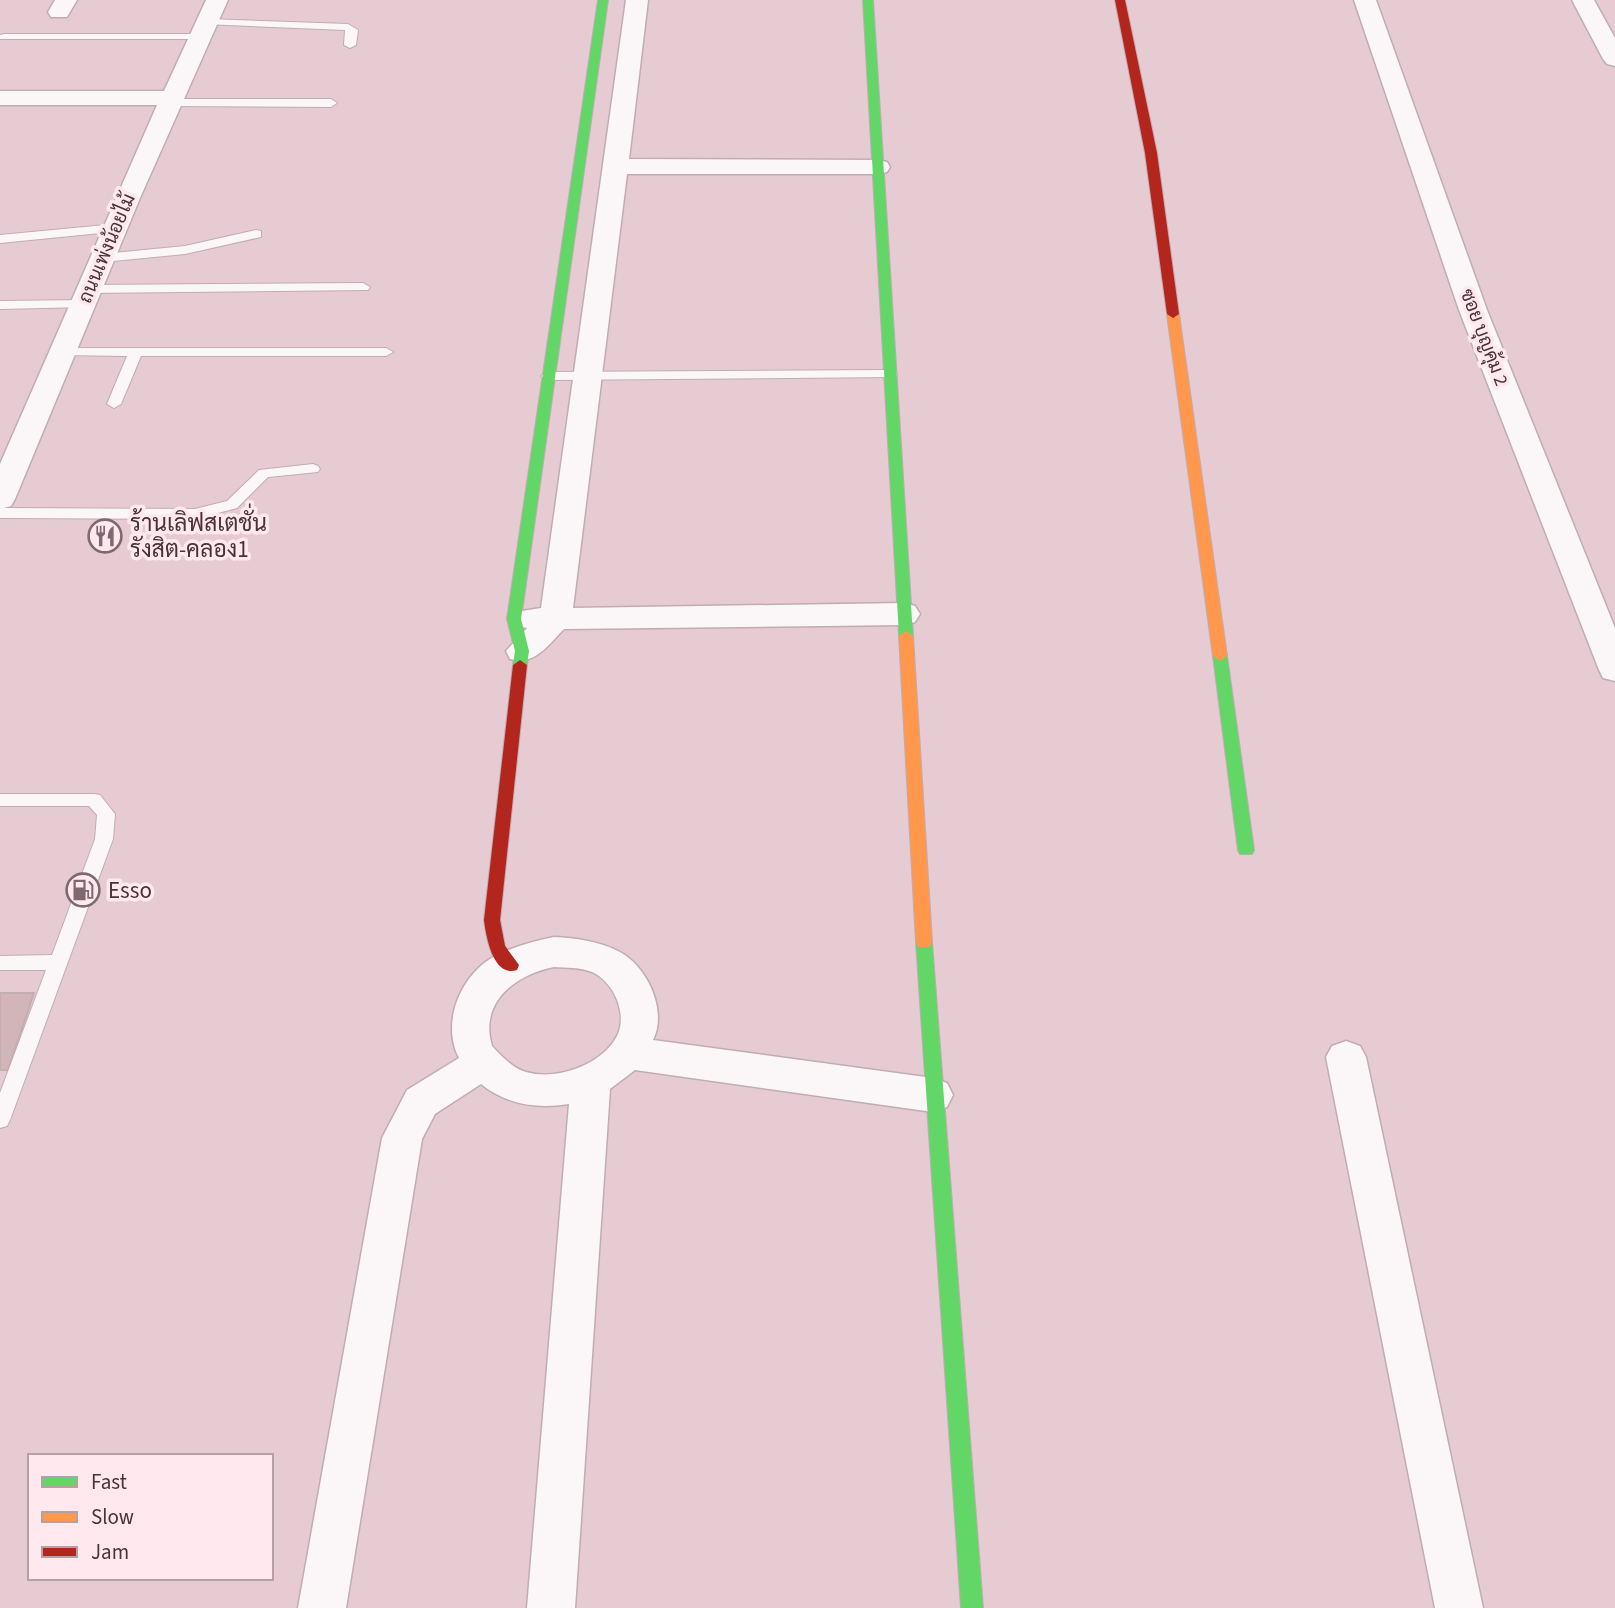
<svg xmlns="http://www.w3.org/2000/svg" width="1615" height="1608" font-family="'Source Sans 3',Sarabun,sans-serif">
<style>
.building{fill:#d1b5b9;stroke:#c2adb0;stroke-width:2}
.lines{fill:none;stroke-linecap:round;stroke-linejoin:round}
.lane-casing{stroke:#c1acb2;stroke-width:2}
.street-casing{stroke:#c1acb2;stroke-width:3}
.fast-casing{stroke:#c1acb2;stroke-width:2}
.slow-casing{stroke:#c1acb2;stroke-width:2}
.jam-casing{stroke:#c1acb2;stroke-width:2}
.lane{fill:#fbf7f8;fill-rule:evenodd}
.street{fill:#fbf7f8;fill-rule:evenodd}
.fast{fill:#63d668;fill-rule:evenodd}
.slow{fill:#ff974d;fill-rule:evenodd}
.jam{fill:#b3261e;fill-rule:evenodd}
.labels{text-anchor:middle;stroke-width:7;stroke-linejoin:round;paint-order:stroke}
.far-street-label{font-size:19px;fill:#473339;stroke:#ffe9ef}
.poi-label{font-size:23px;fill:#473339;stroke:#ffe9ef;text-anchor:start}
</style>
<rect width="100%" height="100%" fill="#e6cbd3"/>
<path class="building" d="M0,993H34L8,1070H0Z"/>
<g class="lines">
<defs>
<path id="lane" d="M208,19L348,24L358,30L356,45L350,48L344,45L345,30L204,24L202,22Z
M201,34L205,35V39H0V35L4,34Z
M171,99H331L337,103L331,107L167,106L165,103Z
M116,224L121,225V231L0,243V235Z
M256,230L261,231V237L185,254L103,262L96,258L103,254L185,246Z
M363,283L370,287L368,290L89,293L82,289L89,285Z
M83,300L90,304L88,307L0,309V301Z
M64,348H386L393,352L386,356H141L121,404L114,408L107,404L127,356L59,355V349Z
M890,370L897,374L895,377L548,380L541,376L548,372Z
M313,464L318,466L320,469L318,472L268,477L237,508L195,519L0,518V508L195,509L227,501L259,470Z
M0,794H94L100,795L115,814L113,839L10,1120L7,1126L0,1128V1093L46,970H0V956L52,955L95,839L97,815L89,806H0Z"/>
<path id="street" d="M55,0H77L67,17H51L48,12Z
M206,0H228L140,198L15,499L11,506L0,509V464L157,105H0V91H164Z
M626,0H648L629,159L878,160L887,162L890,167L887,172L878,174H627L573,608L904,603L915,606L920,614L915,622L904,625L564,629C548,645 535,666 510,659L506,651L527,628L522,627L517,619L522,611L541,608Z
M1354,0H1376L1487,310L1615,628V681L1603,678L1599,670L1459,310Z
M1572,0H1594L1615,38V66L1607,64L1603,59Z
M554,937C576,938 598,941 618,951C647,965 668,1011 653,1040L933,1078L947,1083L953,1095L947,1107L933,1112L635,1070L610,1089L575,1608H527L569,1104C537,1109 507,1105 481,1084L435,1114L422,1139L346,1608H298L382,1138L407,1090L459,1058C442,1025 458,982 487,961C507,948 531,942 554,937ZM554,967C566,968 580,967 592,972C614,982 628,1014 617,1036C602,1065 556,1081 526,1072C514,1069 500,1055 492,1046C479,1002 515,975 554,967Z
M1346,1041L1360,1046L1366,1057L1483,1608H1435L1326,1057L1332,1046Z"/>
<path id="fast" d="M598,0H608L521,619L529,651L527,665L520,670L513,665L515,651L507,619Z
M863,0H873L913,636L906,641L899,636Z
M1220,651L1227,656L1254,850L1252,854H1240L1238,850L1213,656Z
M924,935L930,937L932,942L983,1608H961L916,942L918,937Z"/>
<path id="slow" d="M1173,310L1179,314L1227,656L1220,661L1213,656L1167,314Z
M906,631L913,636L932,942L930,947H918L916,942L899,636Z"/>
<path id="jam" d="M1115,0H1125L1157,153L1179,314L1173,318L1167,314L1145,153Z
M520,660L527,665L500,920L505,946L519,965L517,970C493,978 486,936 484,920L513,665Z"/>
</defs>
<use href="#lane" class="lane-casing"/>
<use href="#street" class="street-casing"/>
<use href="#fast" class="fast-casing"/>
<use href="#slow" class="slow-casing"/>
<use href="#jam" class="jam-casing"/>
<use href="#lane" class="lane"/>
<use href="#street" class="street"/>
<use href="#fast" class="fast"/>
<use href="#slow" class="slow"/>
<use href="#jam" class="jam"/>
</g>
<defs>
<symbol id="restaurant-ring" viewBox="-11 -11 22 22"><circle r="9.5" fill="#ffe9ef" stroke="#7f686f" stroke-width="1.5"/><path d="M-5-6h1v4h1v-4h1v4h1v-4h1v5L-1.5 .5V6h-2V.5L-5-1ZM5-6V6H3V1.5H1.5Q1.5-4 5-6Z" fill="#7f686f"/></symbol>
<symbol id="fuel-ring" viewBox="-11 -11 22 22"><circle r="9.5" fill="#ffe9ef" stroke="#7f686f" stroke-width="1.5"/><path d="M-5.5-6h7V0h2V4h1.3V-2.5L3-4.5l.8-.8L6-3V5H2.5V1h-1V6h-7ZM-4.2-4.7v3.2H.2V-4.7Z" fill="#7f686f"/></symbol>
</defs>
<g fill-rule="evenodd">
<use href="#restaurant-ring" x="86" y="517" width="38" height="38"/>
<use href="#fuel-ring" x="64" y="871" width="38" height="38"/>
</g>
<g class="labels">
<g class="far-street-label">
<text transform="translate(106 248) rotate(-67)" y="7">ถนนเพ่งน้อยไม้</text>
<text transform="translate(1485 337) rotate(69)" y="7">ซอย บุญคุ้ม 2</text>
</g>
<g class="poi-label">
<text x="130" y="531">ร้านเลิฟสเตชั่น<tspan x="130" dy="26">รังสิต-คลอง1</tspan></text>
<text x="108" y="898">Esso</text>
</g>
</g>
<rect x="28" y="1454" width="245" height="126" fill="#ffe9ef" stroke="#b5a0a6" stroke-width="2"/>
<rect x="42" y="1477" width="35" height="10" fill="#63d668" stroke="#b5a0a6" stroke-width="2"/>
<text x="91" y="1489" font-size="21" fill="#473339">Fast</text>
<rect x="42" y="1512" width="35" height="10" fill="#ff974d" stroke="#b5a0a6" stroke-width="2"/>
<text x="91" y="1524" font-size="21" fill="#473339">Slow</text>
<rect x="42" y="1547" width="35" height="10" fill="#b3261e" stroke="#b5a0a6" stroke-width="2"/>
<text x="91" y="1559" font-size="21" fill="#473339">Jam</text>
</svg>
